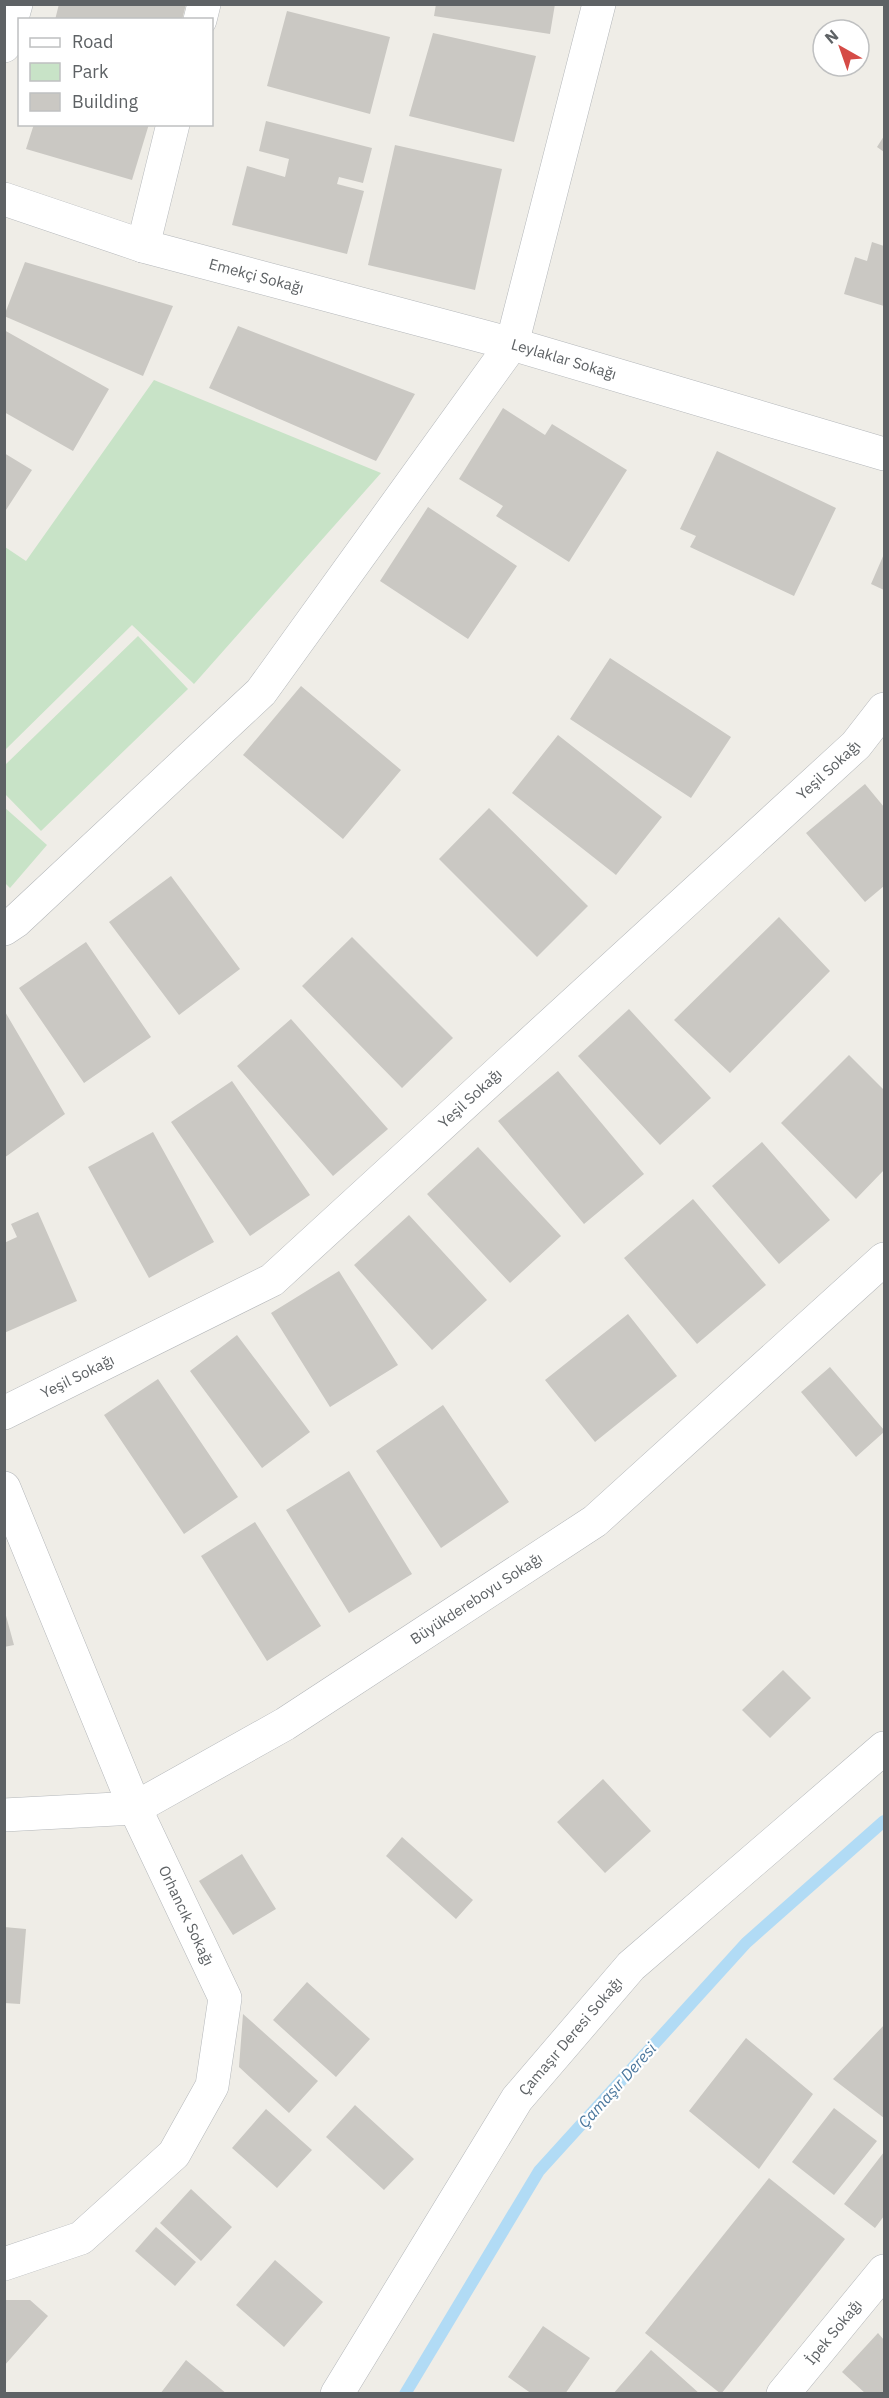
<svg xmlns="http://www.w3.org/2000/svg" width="889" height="2398" font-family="'IBM Plex Sans',sans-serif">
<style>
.green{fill:#c8e3c7}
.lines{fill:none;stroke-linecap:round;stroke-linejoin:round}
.stream{stroke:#b1dbf5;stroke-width:12}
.building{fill:#cac8c3}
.street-casing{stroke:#b4b7ba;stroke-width:34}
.street{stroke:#fff;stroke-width:33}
.labels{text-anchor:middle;stroke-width:4.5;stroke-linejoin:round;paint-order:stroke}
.street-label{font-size:15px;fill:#5e6265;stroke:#fff}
.water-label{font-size:16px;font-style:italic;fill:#4b779d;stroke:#fff}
</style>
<rect width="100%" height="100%" fill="#efede7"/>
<path class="green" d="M154,380L381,473L194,684L132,625L5,750V547L26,561Z
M138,636L188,689L41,831L5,794V765Z
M4,807L47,845L10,888L5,883Z"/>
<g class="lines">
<path class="stream" d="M405,2394L539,2171L746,1943L884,1821"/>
</g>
<path class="building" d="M59,4H186L182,20H55Z
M436,4H555L550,34L434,16Z
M287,11L390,37L370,114L267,86Z
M433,33L536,56L514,142L409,116Z
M266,121L372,148L363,183L339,177L337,184L364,191L347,254L232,225L247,166L285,177L289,159L259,151Z
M34,124H149L132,180L26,149Z
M884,136V152L877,147Z
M395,145L502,169L475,290L368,265Z
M872,242L884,246V306L844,294L855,257L867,261Z
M25,262L173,306L143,376L4,316Z
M238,326L415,394L376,461L209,388Z
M4,330L109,389L73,451L4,412Z
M503,408L545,435L552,424L627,470L569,562L496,516L503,506L459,479Z
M717,451L836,508L794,596L690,547L696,536L680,529Z
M4,453L32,470L4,513Z
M428,507L517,566L468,639L380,581Z
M884,554V590L871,584Z
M610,658L731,737L691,798L570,719Z
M301,686L401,770L343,839L243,755Z
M558,735L662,817L616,875L512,793Z
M865,784L884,807V886L865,902L806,833Z
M489,808L588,906L537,957L439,859Z
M171,876L240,969L179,1015L109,922Z
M779,917L830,971L730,1073L674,1020Z
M352,937L453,1038L402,1088L302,986Z
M86,942L151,1037L84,1083L19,988Z
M629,1009L711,1098L660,1145L578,1056Z
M4,1010L65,1114L4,1158Z
M291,1019L388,1129L333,1176L237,1066Z
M849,1055L884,1090V1170L856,1199L781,1123Z
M558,1071L644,1174L584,1224L498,1121Z
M232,1081L310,1195L250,1236L171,1122Z
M153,1132L214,1242L149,1278L88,1167Z
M762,1142L830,1220L779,1264L712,1186Z
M478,1147L561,1236L510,1283L427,1194Z
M693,1199L766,1285L697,1344L624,1258Z
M38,1212L77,1301L4,1333V1243L17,1237L11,1224Z
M409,1215L487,1300L432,1350L354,1265Z
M339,1271L398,1365L330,1407L271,1313Z
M628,1314L677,1376L595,1442L545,1380Z
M237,1335L310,1432L262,1468L190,1371Z
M830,1367L884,1430V1432L856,1457L801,1392Z
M158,1379L238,1497L184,1534L104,1415Z
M443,1405L509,1502L441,1548L376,1451Z
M349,1471L412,1574L349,1613L286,1510Z
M255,1522L321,1626L267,1661L201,1556Z
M5,1612L14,1645L4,1647V1613Z
M783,1670L811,1698L770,1738L742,1710Z
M603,1779L651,1831L605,1873L557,1822Z
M402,1837L473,1900L456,1919L386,1856Z
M242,1854L276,1909L233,1935L199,1881Z
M4,1927L26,1929L20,2004L4,2003Z
M307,1982L370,2039L336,2077L273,2020Z
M243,2014L318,2081L289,2113L239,2067Z
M884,2025V2118L833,2079Z
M746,2038L813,2094L759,2169L689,2111Z
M355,2105L414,2159L384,2190L326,2137Z
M834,2108L877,2141L834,2195L792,2162Z
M266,2109L312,2150L277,2188L232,2148Z
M884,2152V2216L875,2228L844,2204Z
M769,2178L845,2239L721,2394L645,2333Z
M191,2189L232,2227L201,2261L160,2223Z
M156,2227L196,2262L175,2286L135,2251Z
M275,2260L323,2302L284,2347L236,2305Z
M4,2300H30L48,2316L4,2366Z
M543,2326L590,2358L565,2394H532L508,2377Z
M878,2333L884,2340V2394H866L842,2372Z
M651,2350L700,2394H613Z
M186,2360L227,2394H160Z"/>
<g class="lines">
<defs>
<g id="street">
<path id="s1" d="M599,4L512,344L884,454"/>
<path d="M200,20L204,4"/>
<path d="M4,46L16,4"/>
<path id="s2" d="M4,199L143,246L512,344L261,692L16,921L4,929"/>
<path d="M143,246L173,124"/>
<path id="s3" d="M4,1413L272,1280L856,745L884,709"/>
<path id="s4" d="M4,1488L135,1808L225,1998L212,2086L174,2154L81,2238L4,2264"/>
<path id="s5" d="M4,1815L135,1808L285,1724L595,1521L884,1259"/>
<path id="s6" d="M337,2394L517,2099L631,1966L884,1748"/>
<path id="s7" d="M783,2394L884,2271"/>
</g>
</defs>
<use href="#street" class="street-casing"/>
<use href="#street" class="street"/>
</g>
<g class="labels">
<g class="street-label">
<text dy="5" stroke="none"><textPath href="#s2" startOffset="264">Emekçi Sokağı</textPath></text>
<text dy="5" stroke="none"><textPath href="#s1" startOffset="405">Leylaklar Sokağı</textPath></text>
<text dy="5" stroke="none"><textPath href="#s3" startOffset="1054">Yeşil Sokağı</textPath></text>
<text dy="5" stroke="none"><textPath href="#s3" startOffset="568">Yeşil Sokağı</textPath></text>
<text dy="5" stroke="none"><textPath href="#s3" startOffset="82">Yeşil Sokağı</textPath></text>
<text dy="5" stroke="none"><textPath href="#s5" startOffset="532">Büyükdereboyu Sokağı</textPath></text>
<text dy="5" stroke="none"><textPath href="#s4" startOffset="465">Orhancık Sokağı</textPath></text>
<text dy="5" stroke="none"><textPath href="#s6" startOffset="428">Çamaşır Deresi Sokağı</textPath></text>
<text dy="5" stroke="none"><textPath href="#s7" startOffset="80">İpek Sokağı</textPath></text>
</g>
<g class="water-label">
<text transform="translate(617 2085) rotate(-48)" y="6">Çamaşır Deresi</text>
</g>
</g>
<rect width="889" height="2398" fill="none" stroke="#5e6265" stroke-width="12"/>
<rect x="18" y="18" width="195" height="108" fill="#ffffff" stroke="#bfc0c1" stroke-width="1.5"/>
<rect x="30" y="38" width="30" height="9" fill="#ffffff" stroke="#bfc0c1" stroke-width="1.5"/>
<text x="72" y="48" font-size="18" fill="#5e6265">Road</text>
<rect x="30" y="63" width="30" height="18" fill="#c8e3c7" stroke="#bfc0c1" stroke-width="1.5"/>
<text x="72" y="78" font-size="18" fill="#5e6265">Park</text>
<rect x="30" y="93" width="30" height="18" fill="#cac8c3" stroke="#bfc0c1" stroke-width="1.5"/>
<text x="72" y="108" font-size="18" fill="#5e6265">Building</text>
<g transform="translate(841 48) rotate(320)"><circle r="28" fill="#ffffff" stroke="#bfc0c1" stroke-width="1.5"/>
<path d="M0-4.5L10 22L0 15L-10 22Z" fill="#d54b46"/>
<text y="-9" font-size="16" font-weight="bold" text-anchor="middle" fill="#5e6265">N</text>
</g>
</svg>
